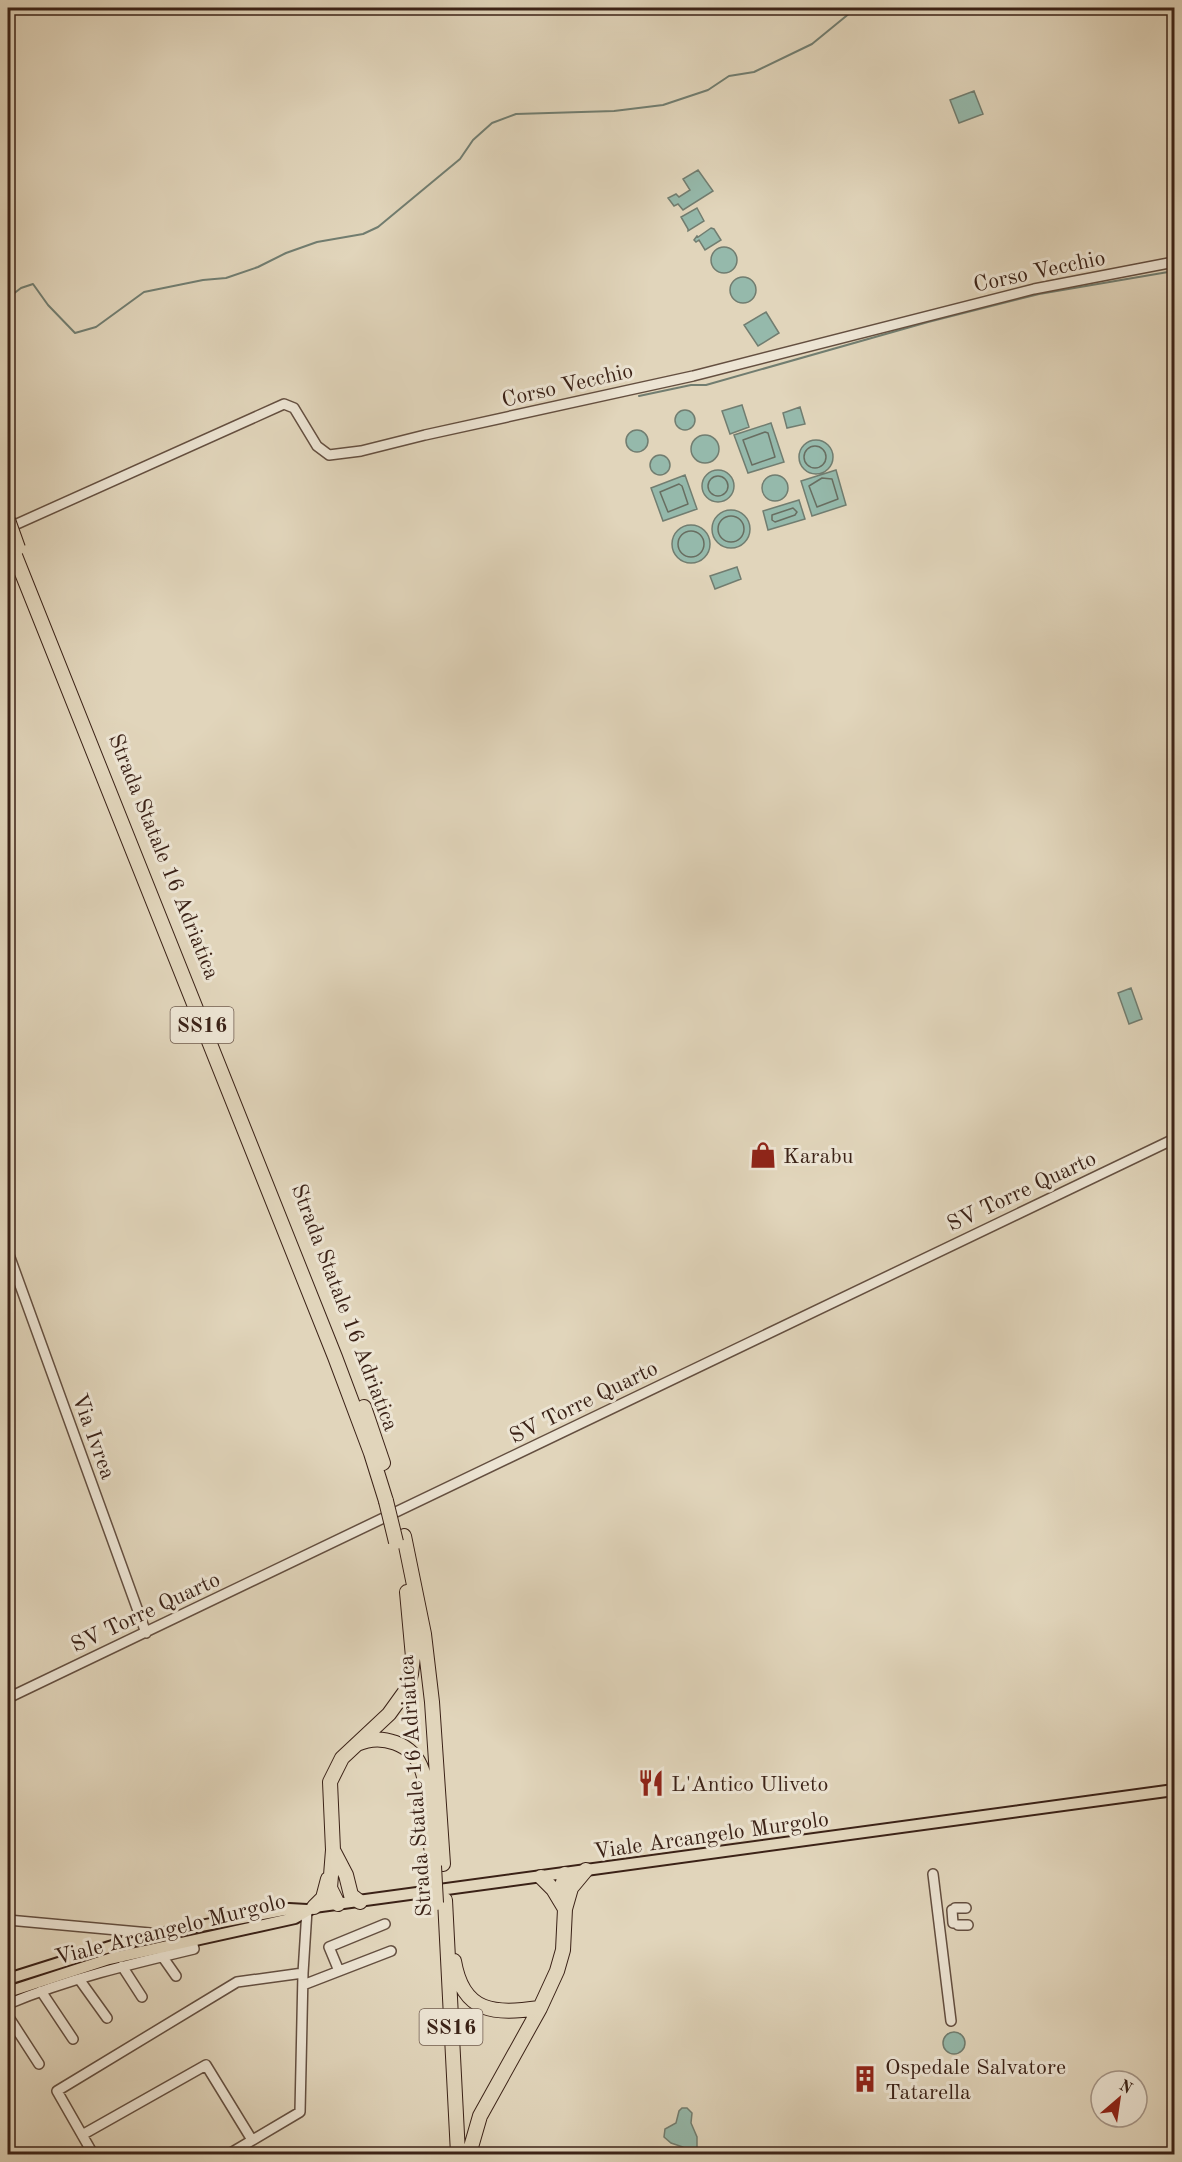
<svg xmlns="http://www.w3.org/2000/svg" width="1182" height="2162" font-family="'Old Standard TT',serif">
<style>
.water{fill:#95b9ab;stroke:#717d70;stroke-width:1.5}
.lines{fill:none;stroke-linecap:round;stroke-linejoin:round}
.shore{stroke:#686e61;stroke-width:1.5}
.stream{stroke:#717d70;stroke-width:2}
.minor-casing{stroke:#644f40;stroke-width:12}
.major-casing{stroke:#3b2217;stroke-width:14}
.highway-casing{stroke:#3b2217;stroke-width:16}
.minor{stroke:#ece4d3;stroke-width:9}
.major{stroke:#e1d5bb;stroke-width:10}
.highway{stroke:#e1d5bb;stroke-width:14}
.highway-bridge-casing{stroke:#3b2217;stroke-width:16;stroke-linecap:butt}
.highway-bridge{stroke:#e1d5bb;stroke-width:14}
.labels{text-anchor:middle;stroke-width:6;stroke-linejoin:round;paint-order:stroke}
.shield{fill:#ece4d3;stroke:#705c4f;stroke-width:1.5}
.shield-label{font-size:21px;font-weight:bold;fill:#3b2217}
.street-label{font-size:22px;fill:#3b2217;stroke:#ece4d3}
.poi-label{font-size:22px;fill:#3b2217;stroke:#ece4d3;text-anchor:start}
</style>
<rect width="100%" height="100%" fill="#e1d5bb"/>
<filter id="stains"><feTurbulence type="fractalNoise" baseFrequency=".00333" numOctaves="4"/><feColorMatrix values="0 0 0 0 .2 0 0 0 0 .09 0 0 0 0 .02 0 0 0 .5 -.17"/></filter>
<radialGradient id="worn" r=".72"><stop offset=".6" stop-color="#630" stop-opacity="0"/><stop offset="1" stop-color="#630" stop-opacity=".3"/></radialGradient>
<path class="water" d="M974,91L983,114L959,123L950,100Z
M698,170L713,191L683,210L678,204L674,206L668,198L676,194L679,197L690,190L683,179Z
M697,208L704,221L688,231V229L681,217Z
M711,228L714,229L721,240L705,250L699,240L696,242L694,240L697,236L698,237Z
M711 260a13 13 0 1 1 26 0a13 13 0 1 1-26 0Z
M730 290a13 13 0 1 1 26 0a13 13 0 1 1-26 0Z
M766,312L779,333L758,346L744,325Z
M742,405L749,427L730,434L722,411Z
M800,407L805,424L787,428L783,413Z
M675 420a10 10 0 1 1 20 0a10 10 0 1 1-20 0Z
M771,423L784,462L748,473L734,435Z
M626 441a11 11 0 1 1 22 0a11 11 0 1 1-22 0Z
M691 449a14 14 0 1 1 28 0a14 14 0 1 1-28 0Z
M799 457a17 17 0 1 1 34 0a17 17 0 1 1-34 0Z
M650 465a10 10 0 1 1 20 0a10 10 0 1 1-20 0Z
M702 486a16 16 0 1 1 32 0a16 16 0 1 1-32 0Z
M836,470L846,505L812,516L801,481Z
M685,475L697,509L663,521L651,488Z
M762 488a13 13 0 1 1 26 0a13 13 0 1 1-26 0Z
M799,500L805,519L768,530L763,511Z
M712 529a19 19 0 1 1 38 0a19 19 0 1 1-38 0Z
M672 544a19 19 0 1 1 38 0a19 19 0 1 1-38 0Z
M737,567L741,579L715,589L710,576Z
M1131,988L1142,1019L1129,1024L1118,993Z
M943 2043a11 11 0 1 1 22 0a11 11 0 1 1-22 0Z
M682,2108H687L692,2113L691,2123L697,2137V2154H685L683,2147L671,2143L664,2137L665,2129L676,2123L679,2111Z"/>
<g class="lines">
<path class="shore" d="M765,432L768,433L775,457L752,465L743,440Z
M804 457a11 11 0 1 1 22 0a11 11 0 1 1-22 0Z
M708 486a10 10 0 1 1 20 0a10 10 0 1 1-20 0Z
M822,478L832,479L838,499L817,507L809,486Z
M679,484L682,486L688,504L668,512L660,492Z
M793,508L797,512L795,515L775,522L772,520V515Z
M718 529a13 13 0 1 1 26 0a13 13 0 1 1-26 0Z
M678 544a13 13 0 1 1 26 0a13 13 0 1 1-26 0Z"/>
<path class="stream" d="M8,298L21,288L33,284L48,305L75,333L96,327L144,292L203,280L226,278L258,267L286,253L317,242L363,234L378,227L460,159L473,140L492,123L516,114L614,111L663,105L708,90L729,76L754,72L812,44L856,8
M639,396L691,385H706L928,322L1039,294L1174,271"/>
<defs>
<path id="minor" d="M8,528L284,404L294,408L317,446L329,455L361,451L425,435L693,376L1034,289L1174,262
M8,1252L146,1633
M8,1698L1174,1139
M933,1874L951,2021
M955,1908H966
M952,1910L953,1923
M8,1920L150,1933
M958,1925H968
M162,1956L176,1976
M122,1966L142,1997
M339,1971L329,1947L385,1924
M79,1979L107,2018
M303,1985L391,1951
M41,1991L73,2039
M8,2004C68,1979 131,1964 194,1949L192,1941
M8,2016L39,2064
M82,2135L206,2065L252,2140
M93,2154L57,2091L237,1982L303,1973
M229,2154L300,2112L303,1973L307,1910"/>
<path id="major" d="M8,1979L138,1938L289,1909L307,1910
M8,1992L109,1959L295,1918L314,1907L1174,1790"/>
<path id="highway" d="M8,538L335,1357L371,1453L386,1501
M364,1407L383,1463
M404,1536L424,1634L432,1702L443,1864
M357,1744C381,1733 413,1743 422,1770C428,1786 426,1804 427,1820C429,1836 432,1851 434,1866
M334,1852L346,1875L351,1895L360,1902
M541,1877L553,1889L565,1909
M559,1899L565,1874
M445,1900L458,2154
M338,1904L330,1888L333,1850L330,1782L342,1758L389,1714L407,1689L411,1674L413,1657L407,1592
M314,1907L323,1898L328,1879
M454,1961C463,2014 495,2014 540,2008
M469,2154L480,2116L540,2008L557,1971L563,1950L565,1909L571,1888L586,1870"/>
</defs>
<use href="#minor" class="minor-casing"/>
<use href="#major" class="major-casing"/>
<use href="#highway" class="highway-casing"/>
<use href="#minor" class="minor"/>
<use href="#major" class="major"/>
<use href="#highway" class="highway"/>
<defs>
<path id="highway-bridge" d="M8,520L18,548
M386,1501L396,1542
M434,1866L436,1903"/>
</defs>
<use href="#highway-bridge" class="highway-bridge-casing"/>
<use href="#highway-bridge" class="highway-bridge"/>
</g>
<defs>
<symbol id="shop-bare" viewBox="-9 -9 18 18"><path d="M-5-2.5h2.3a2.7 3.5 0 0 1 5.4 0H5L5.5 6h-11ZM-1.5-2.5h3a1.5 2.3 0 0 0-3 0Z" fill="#8f2418" stroke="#ece4d3" stroke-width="2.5" paint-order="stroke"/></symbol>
<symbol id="restaurant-bare" viewBox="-9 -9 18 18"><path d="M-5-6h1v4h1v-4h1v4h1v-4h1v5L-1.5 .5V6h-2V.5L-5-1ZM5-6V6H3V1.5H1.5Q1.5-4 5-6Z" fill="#8f2418" stroke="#ece4d3" stroke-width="2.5" paint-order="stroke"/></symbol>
<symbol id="building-bare" viewBox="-9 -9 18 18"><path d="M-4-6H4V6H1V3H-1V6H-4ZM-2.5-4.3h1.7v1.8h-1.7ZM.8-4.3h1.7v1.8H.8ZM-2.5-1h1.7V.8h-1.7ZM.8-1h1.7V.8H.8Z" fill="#8f2418" stroke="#ece4d3" stroke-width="2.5" paint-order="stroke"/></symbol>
</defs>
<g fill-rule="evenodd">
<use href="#shop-bare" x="744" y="1136" width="38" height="38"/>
<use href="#restaurant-bare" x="632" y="1764" width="38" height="38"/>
<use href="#building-bare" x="846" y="2060" width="38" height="38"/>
</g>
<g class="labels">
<g class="shield">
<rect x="170.5" y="1007" width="63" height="36" rx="4.5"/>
<rect x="419.5" y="2009" width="63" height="36" rx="4.5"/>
</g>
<g class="shield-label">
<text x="202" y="1032">SS16</text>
<text x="451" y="2034">SS16</text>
</g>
<g class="street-label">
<text transform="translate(1039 270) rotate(-12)" y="8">Corso Vecchio</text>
<text transform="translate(567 384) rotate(-13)" y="8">Corso Vecchio</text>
<text transform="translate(165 856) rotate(68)" y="8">Strada Statale 16 Adriatica</text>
<text transform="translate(1021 1190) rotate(-25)" y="8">SV Torre Quarto</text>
<text transform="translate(346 1307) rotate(69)" y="8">Strada Statale 16 Adriatica</text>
<text transform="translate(583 1401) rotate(-26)" y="8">SV Torre Quarto</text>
<text transform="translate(95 1436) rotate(70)" y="8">Via Ivrea</text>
<text transform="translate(145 1611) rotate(-25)" y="8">SV Torre Quarto</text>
<text transform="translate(414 1786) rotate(-94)" y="8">Strada Statale 16 Adriatica</text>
<text transform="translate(711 1834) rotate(-8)" y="8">Viale Arcangelo Murgolo</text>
<text transform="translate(170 1928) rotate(-14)" y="8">Viale Arcangelo Murgolo</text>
</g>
<g class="poi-label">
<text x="783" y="1163">Karabu</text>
<text x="671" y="1791">L'Antico Uliveto</text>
<text x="885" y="2074">Ospedale Salvatore<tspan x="885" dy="25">Tatarella</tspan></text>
</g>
</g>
<rect width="1182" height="2162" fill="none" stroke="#e1d5bb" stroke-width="30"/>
<rect x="9" y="9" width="1164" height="2144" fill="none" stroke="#3b2217" stroke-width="3"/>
<rect x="15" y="15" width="1152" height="2132" fill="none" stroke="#3b2217" stroke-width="1.5"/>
<g transform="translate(1119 2099) rotate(29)"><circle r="28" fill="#ece4d3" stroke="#a59688" stroke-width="1.5"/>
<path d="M0-4.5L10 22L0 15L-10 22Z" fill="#8f2418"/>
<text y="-9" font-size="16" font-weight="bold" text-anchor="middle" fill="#3b2217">N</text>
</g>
<rect width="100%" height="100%" filter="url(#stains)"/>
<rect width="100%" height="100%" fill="url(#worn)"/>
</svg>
